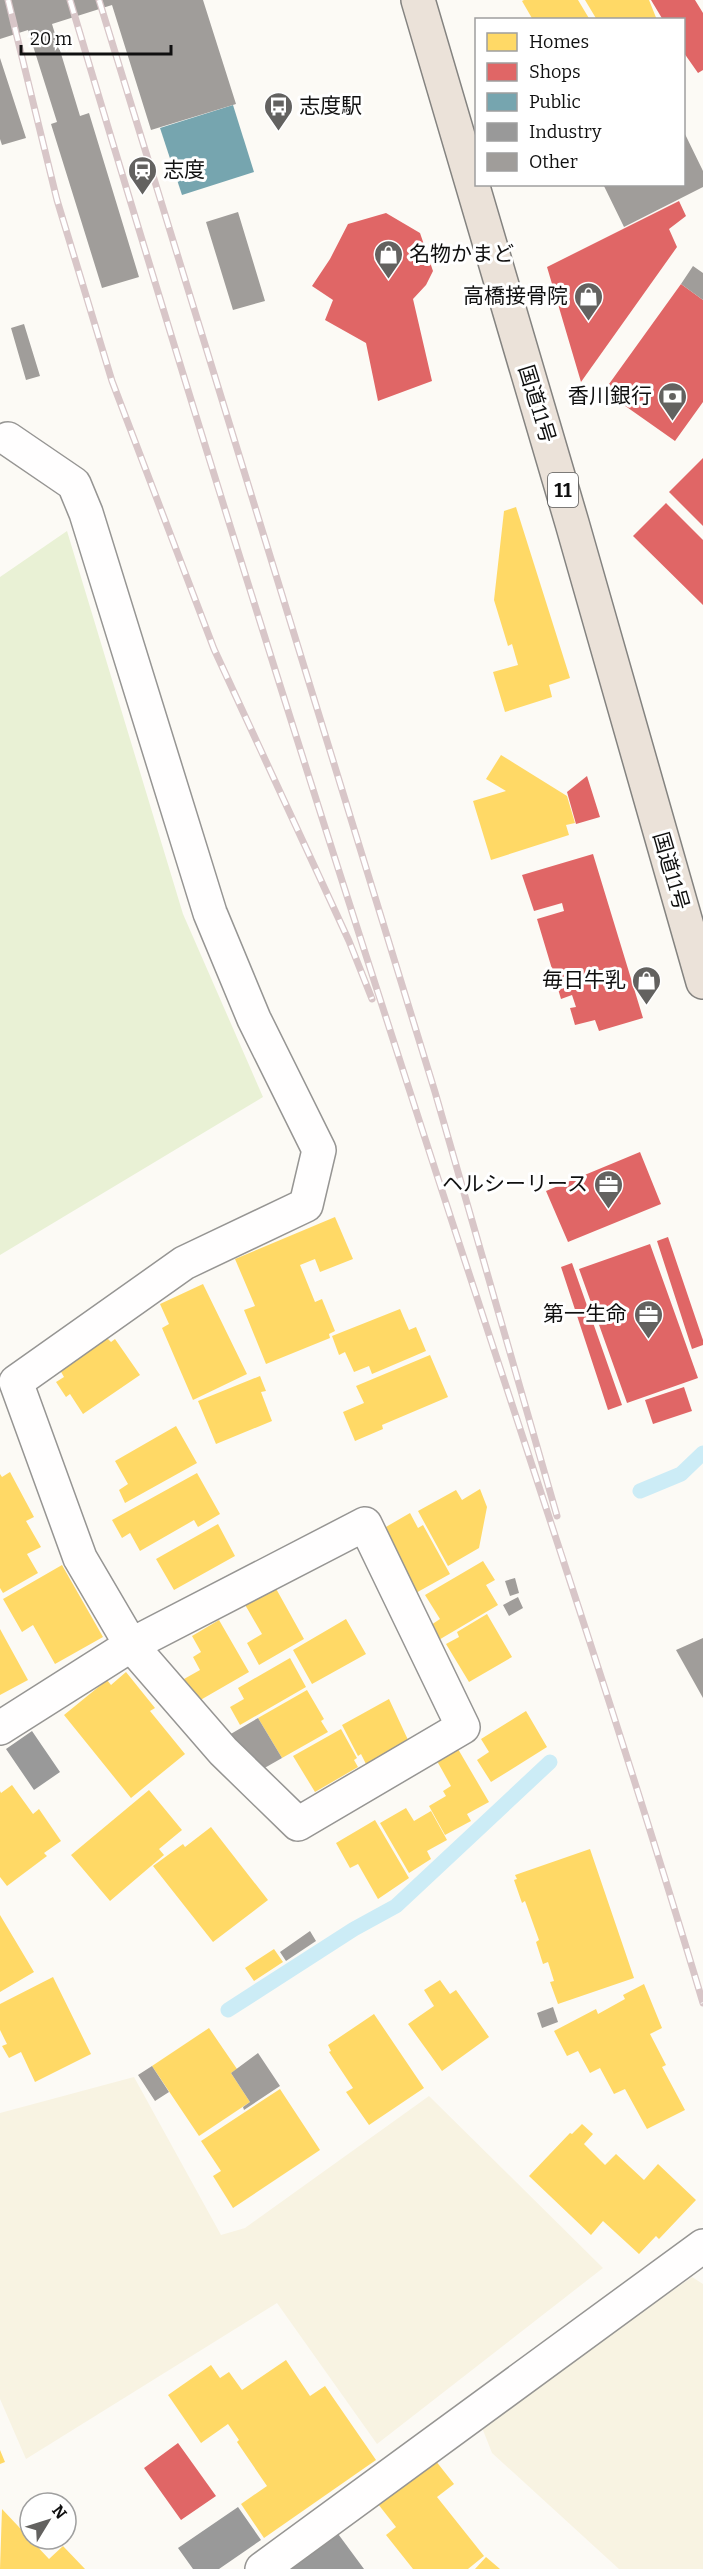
<svg xmlns="http://www.w3.org/2000/svg" width="703" height="2569" font-family="Bitter,'Noto Sans JP',serif">
<style>
.farmland{fill:#f8f3e2}
.green{fill:#e9f1d5}
.homes{fill:#ffd966}
.shops{fill:#e06666}
.public{fill:#76a5af}
.industry{fill:#999}
.lines{fill:none;stroke-linecap:round;stroke-linejoin:round}
.stream{stroke:#ccecf6;stroke-width:15}
.building{fill:#a09d9a}
.minor-casing{stroke:#969593;stroke-width:36}
.trunk-casing{stroke:#848380;stroke-width:36}
.minor{stroke:#fffefe;stroke-width:33}
.trunk{stroke:#ebe2d9;stroke-width:33}
.rail-casing{stroke:#d8c6c8;stroke-width:7}
.rail{stroke:#fff;stroke-width:4.5;stroke-dasharray:14;stroke-linecap:butt}
.labels{text-anchor:middle;stroke-width:6;stroke-linejoin:round;paint-order:stroke}
.shield{fill:#fff;stroke:#585858;stroke-width:1.5}
.shield-label{font-size:20px;font-weight:bold;fill:#101010}
.poi-label{font-size:21px;fill:#101010;stroke:#fff;text-anchor:end}
.street-label{font-size:21px;fill:#101010;stroke:#fff}
</style>
<rect width="100%" height="100%" fill="#fcfaf5"/>
<path class="farmland" d="M134,2077L221,2235L245,2228L429,2096L603,2268L377,2444L277,2303L26,2459L0,2399V2113Z
M692,2277L703,2284V2569H619L492,2453L481,2425Z"/>
<path class="green" d="M67,531L183,914L263,1097L0,1255V577Z"/>
<path class="homes" d="M524,0H578L590,20H533L522,1Z
M585,0H649L657,20H597Z
M516,507L570,678L549,685L552,697L505,712L493,672L518,665L512,644L508,646L494,600L504,511Z
M501,755L567,796L575,823L566,825L569,835L491,860L473,801L506,791L486,779Z
M335,1217L353,1259L320,1272L315,1259L300,1265L315,1302L322,1299L335,1331L329,1334L330,1338L266,1364L244,1310L255,1306L235,1259Z
M203,1284L247,1374L193,1400L162,1328L169,1324L160,1304Z
M400,1309L409,1330L416,1327L426,1351L372,1374L369,1366L354,1372L345,1352L339,1355L332,1336Z
M107,1338L111,1342L115,1339L140,1375L83,1414L70,1394L66,1397L56,1382L64,1377L60,1370Z
M430,1355L448,1397L382,1425L383,1429L355,1441L343,1412L364,1403L356,1386Z
M260,1376L266,1391L261,1392L272,1421L216,1444L198,1401Z
M176,1426L197,1463L125,1503L119,1490L128,1484L115,1461Z
M10,1472L34,1517L26,1521L41,1547L27,1554L38,1573L3,1593L0,1588V1474L2,1477Z
M197,1473L220,1514L198,1527L194,1520L140,1551L130,1533L122,1538L112,1520Z
M480,1489L487,1507L479,1548L448,1566L418,1511L456,1490L462,1500Z
M410,1513L418,1528L423,1525L450,1574L405,1599L379,1531Z
M218,1524L235,1556L174,1590L156,1559Z
M483,1561L495,1580L486,1585L498,1605L437,1641L428,1627L440,1619L425,1595Z
M62,1565L103,1637L55,1664L33,1625L22,1632L3,1599Z
M274,1585L304,1639L259,1665L247,1643L262,1634L244,1603Z
M487,1614L512,1657L469,1682L446,1644L459,1637L457,1632Z
M346,1619L366,1654L312,1684L293,1650Z
M219,1620L249,1672L197,1702L184,1679L200,1670L193,1657L201,1652L192,1636Z
M0,1629L28,1680L0,1695Z
M290,1658L306,1687L240,1725L230,1707L244,1699L238,1688Z
M126,1672L155,1708L150,1711L185,1754L131,1798L64,1715L107,1680L111,1685Z
M307,1690L324,1719L321,1721L328,1732L282,1758L258,1718Z
M389,1699L409,1742L367,1766L361,1754L358,1756L342,1725Z
M526,1711L547,1747L491,1782L477,1760L489,1752L481,1739Z
M341,1729L357,1758L354,1760L358,1767L315,1792L293,1756Z
M458,1749L489,1802L467,1814L471,1821L445,1835L429,1806L446,1796L443,1791L451,1786L437,1761Z
M12,1785L33,1814L39,1809L61,1841L44,1853L47,1856L7,1886L0,1877V1791L1,1793Z
M149,1790L182,1830L159,1849L164,1855L110,1901L71,1855Z
M406,1808L414,1821L431,1811L447,1840L427,1851L431,1859L409,1873L380,1823Z
M375,1820L409,1878L378,1899L358,1864L350,1868L336,1843Z
M211,1827L268,1900L213,1942L153,1866L183,1844L185,1847Z
M590,1849L634,1978L558,2004L550,1982L554,1981L548,1962L543,1964L536,1942L539,1940L525,1901L522,1903L514,1880L517,1879L515,1875Z
M0,1915L34,1972L0,1992Z
M274,1949L283,1962L254,1981L245,1968Z
M53,1977L91,2054L35,2082L21,2052L9,2058L2,2046L7,2044L0,2030V2004Z
M440,1980L450,1994L456,1990L489,2037L442,2071L408,2024L434,2006L424,1990Z
M644,1984L662,2028L650,2034L666,2065L662,2067L685,2110L647,2129L625,2089L614,2094L600,2068L590,2073L578,2051L567,2056L554,2031L596,2009L598,2014L625,1999L623,1995Z
M374,2014L424,2088L369,2125L346,2092L353,2088L329,2052L331,2051L328,2045Z
M209,2028L237,2069L231,2073L250,2102L199,2136L152,2066Z
M280,2089L320,2150L233,2208L213,2176L221,2171L201,2141Z
M582,2124L593,2134L584,2144L605,2165L616,2154L644,2180L658,2164L696,2200L659,2239L656,2236L639,2254L603,2221L591,2235L529,2176L570,2133L572,2134Z
M286,2360L310,2396L325,2386L376,2460L264,2538L241,2504L267,2486L237,2442L239,2440L228,2424L201,2443L168,2395L211,2365L220,2378L229,2372L242,2390Z
M0,2450L5,2462L0,2464Z
M428,2451L454,2484L437,2497L484,2556L468,2569H413L386,2535L396,2527L371,2495Z
M2,2509L49,2559L63,2546L85,2569H0Z
M486,2557L500,2569H475Z"/>
<path class="shops" d="M651,0H695L703,13V70L698,73L684,53V20H663Z
M679,201L686,216L669,229L677,247L581,382L547,267Z
M386,213L420,233L433,271L426,285L413,299L432,381L378,401L366,343L325,320L333,300L312,286L330,259L348,224Z
M681,284L703,300V402L675,441L604,391Z
M703,458V526L669,492Z
M666,503L703,540V605L633,536Z
M587,776L600,817L576,824L567,792Z
M593,854L643,1018L599,1031L595,1020L575,1025L570,1008L576,1007L572,995L561,999L537,919L564,911L562,903L534,911L522,875Z
M640,1152L661,1204L568,1242L546,1191Z
M668,1237L703,1340V1345L692,1349L657,1241Z
M650,1244L698,1378L627,1403L579,1269Z
M572,1263L622,1405L608,1410L561,1267Z
M684,1387L692,1411L653,1424L645,1400Z
M178,2443L216,2496L181,2520L144,2468Z"/>
<path class="public" d="M233,105L254,172L182,195L160,128Z"/>
<path class="industry" d="M32,1731L60,1772L34,1790L6,1749Z
M238,2507L261,2540L219,2569H193L178,2548Z
M333,2527L364,2569H275Z"/>
<g class="lines">
<path class="stream" d="M640,1491L681,1474L703,1453
M228,2010L354,1929L396,1906L550,1762"/>
</g>
<path class="building" d="M0,0H203L236,104L151,130L112,5L52,24L80,116L89,113L139,277L102,288L51,124L57,122L28,30L0,39Z
M0,58L26,138L2,145L0,139Z
M684,132L703,171V187L624,227L603,184H684Z
M238,212L265,301L233,310L206,222Z
M693,266L703,273V300L681,284Z
M24,324L40,376L26,380L11,328Z
M515,1578L519,1593L510,1596L505,1581Z
M518,1597L523,1608L509,1616L503,1605Z
M703,1638V1698L676,1650Z
M258,1718L282,1758L261,1770L229,1735Z
M310,1931L316,1941L286,1961L280,1952Z
M553,2007L558,2022L542,2028L537,2013Z
M258,2053L280,2086L244,2110L243,2107L250,2102L231,2073Z
M152,2066L169,2092L155,2101L138,2075Z"/>
<g class="lines">
<defs>
<path id="minor" d="M0,1728L131,1645L365,1524L463,1727L298,1824L223,1751L131,1645L80,1558L16,1382L184,1263L306,1205L319,1150L254,1019L210,913L86,513L74,484L8,439
M262,2569L703,2246"/>
<path id="trunk" d="M418,0L572,523L703,982"/>
</defs>
<use href="#minor" class="minor-casing"/>
<use href="#trunk" class="trunk-casing"/>
<use href="#minor" class="minor"/>
<use href="#trunk" class="trunk"/>
<defs>
<path id="rail" d="M8,0L57,200L112,381L214,649L349,941L372,999
M70,0C179,367 294,734 412,1098C509,1400 612,1699 703,2003
M99,0L435,1092L557,1516"/>
</defs>
<use href="#rail" class="rail-casing"/>
<use href="#rail" class="rail"/>
</g>
<defs>
<symbol id="bus-pin" viewBox="-11 -11 22 30"><path d="M0 17L-7.5 6A9.5 9.5 0 1 1 7.5 6Z" fill="#636260" stroke="#fff"/><path d="M-5-6H5V4H4V6H2V4H-2V6H-4V4H-5ZM-3.5-4V0h7V-4ZM-3.5 1.2v1.5H-2V1.2ZM2 1.2v1.5H3.5V1.2Z" fill="#fff"/></symbol>
<symbol id="station-pin" viewBox="-11 -11 22 30"><path d="M0 17L-7.5 6A9.5 9.5 0 1 1 7.5 6Z" fill="#636260" stroke="#fff"/><path d="M-3-6H3Q5-6 5-4V2Q5 4 3 4L4.5 6H3L1.5 4h-3L-3 6H-4.5L-3 4Q-5 4-5 2V-4Q-5-6-3-6ZM-3.5-4v3h7v-3ZM-3.5 1v1.5H-2V1ZM2 1v1.5H3.5V1Z" fill="#fff"/></symbol>
<symbol id="shop-pin" viewBox="-11 -11 22 30"><path d="M0 17L-7.5 6A9.5 9.5 0 1 1 7.5 6Z" fill="#636260" stroke="#fff"/><path d="M-5-2.5h2.3a2.7 3.5 0 0 1 5.4 0H5L5.5 6h-11ZM-1.5-2.5h3a1.5 2.3 0 0 0-3 0Z" fill="#fff"/></symbol>
<symbol id="bank-pin" viewBox="-11 -11 22 30"><path d="M0 17L-7.5 6A9.5 9.5 0 1 1 7.5 6Z" fill="#636260" stroke="#fff"/><path d="M-6-4H6V4H-6ZM0-2.3a2.3 2.3 0 1 0 0 4.6a2.3 2.3 0 1 0 0-4.6Z" fill="#fff"/></symbol>
<symbol id="office-pin" viewBox="-11 -11 22 30"><path d="M0 17L-7.5 6A9.5 9.5 0 1 1 7.5 6Z" fill="#636260" stroke="#fff"/><path d="M-6-3h4V-5.5h4V-3h4V5H-6ZM-1-4.5V-3h2v-1.5ZM-6 0V1H6V0Z" fill="#fff"/></symbol>
</defs>
<g fill-rule="evenodd">
<use href="#bus-pin" x="262" y="90" width="33" height="45"/>
<use href="#station-pin" x="126" y="154" width="33" height="45"/>
<use href="#shop-pin" x="372" y="238" width="33" height="45"/>
<use href="#shop-pin" x="572" y="280" width="33" height="45"/>
<use href="#bank-pin" x="656" y="380" width="33" height="45"/>
<use href="#shop-pin" x="630" y="964" width="33" height="45"/>
<use href="#office-pin" x="592" y="1168" width="33" height="45"/>
<use href="#office-pin" x="632" y="1298" width="33" height="45"/>
</g>
<g class="labels">
<rect class="shield" x="548" y="473" width="30" height="34" rx="4.5"/>
<g class="shield-label">
<text x="563" y="497">11</text>
</g>
<g class="poi-label">
<text x="299" y="113" text-anchor="start">志度駅</text>
<text x="163" y="177" text-anchor="start">志度</text>
<text x="409" y="261" text-anchor="start">名物かまど</text>
<text x="568" y="303">高橋接骨院</text>
<text x="652" y="403">香川銀行</text>
<text x="626" y="987">毎日牛乳</text>
<text x="588" y="1191">ヘルシーリース</text>
<text x="627" y="1321">第一生命</text>
</g>
<g class="street-label">
<text transform="translate(537 404) rotate(73)" y="7">国道11号</text>
<text transform="translate(671 871) rotate(74)" y="7">国道11号</text>
</g>
</g>
<rect x="475" y="18" width="210" height="168" fill="#ffffff" stroke="#9f9f9f" stroke-width="1.5"/>
<rect x="487" y="33" width="30" height="18" fill="#ffd966" stroke="#9f9f9f" stroke-width="1.5"/>
<text x="529" y="48" font-size="18" fill="#101010">Homes</text>
<rect x="487" y="63" width="30" height="18" fill="#e06666" stroke="#9f9f9f" stroke-width="1.5"/>
<text x="529" y="78" font-size="18" fill="#101010">Shops</text>
<rect x="487" y="93" width="30" height="18" fill="#76a5af" stroke="#9f9f9f" stroke-width="1.5"/>
<text x="529" y="108" font-size="18" fill="#101010">Public</text>
<rect x="487" y="123" width="30" height="18" fill="#999999" stroke="#9f9f9f" stroke-width="1.5"/>
<text x="529" y="138" font-size="18" fill="#101010">Industry</text>
<rect x="487" y="153" width="30" height="18" fill="#a09d9a" stroke="#9f9f9f" stroke-width="1.5"/>
<text x="529" y="168" font-size="18" fill="#101010">Other</text>
<g transform="translate(48 2521) rotate(52)"><circle r="28" fill="#ffffff" stroke="#9f9f9f" stroke-width="1.5"/>
<path d="M0-4.5L10 22L0 15L-10 22Z" fill="#636260"/>
<text y="-9" font-size="16" font-weight="bold" text-anchor="middle" fill="#101010">N</text>
</g>
<path d="M21 45v9h150v-9" fill="none" stroke="#101010" stroke-width="3"/>
<text x="30" y="45" font-size="18" fill="#101010" stroke="#ffffff" stroke-width="4.5" paint-order="stroke">20 m</text>
</svg>
